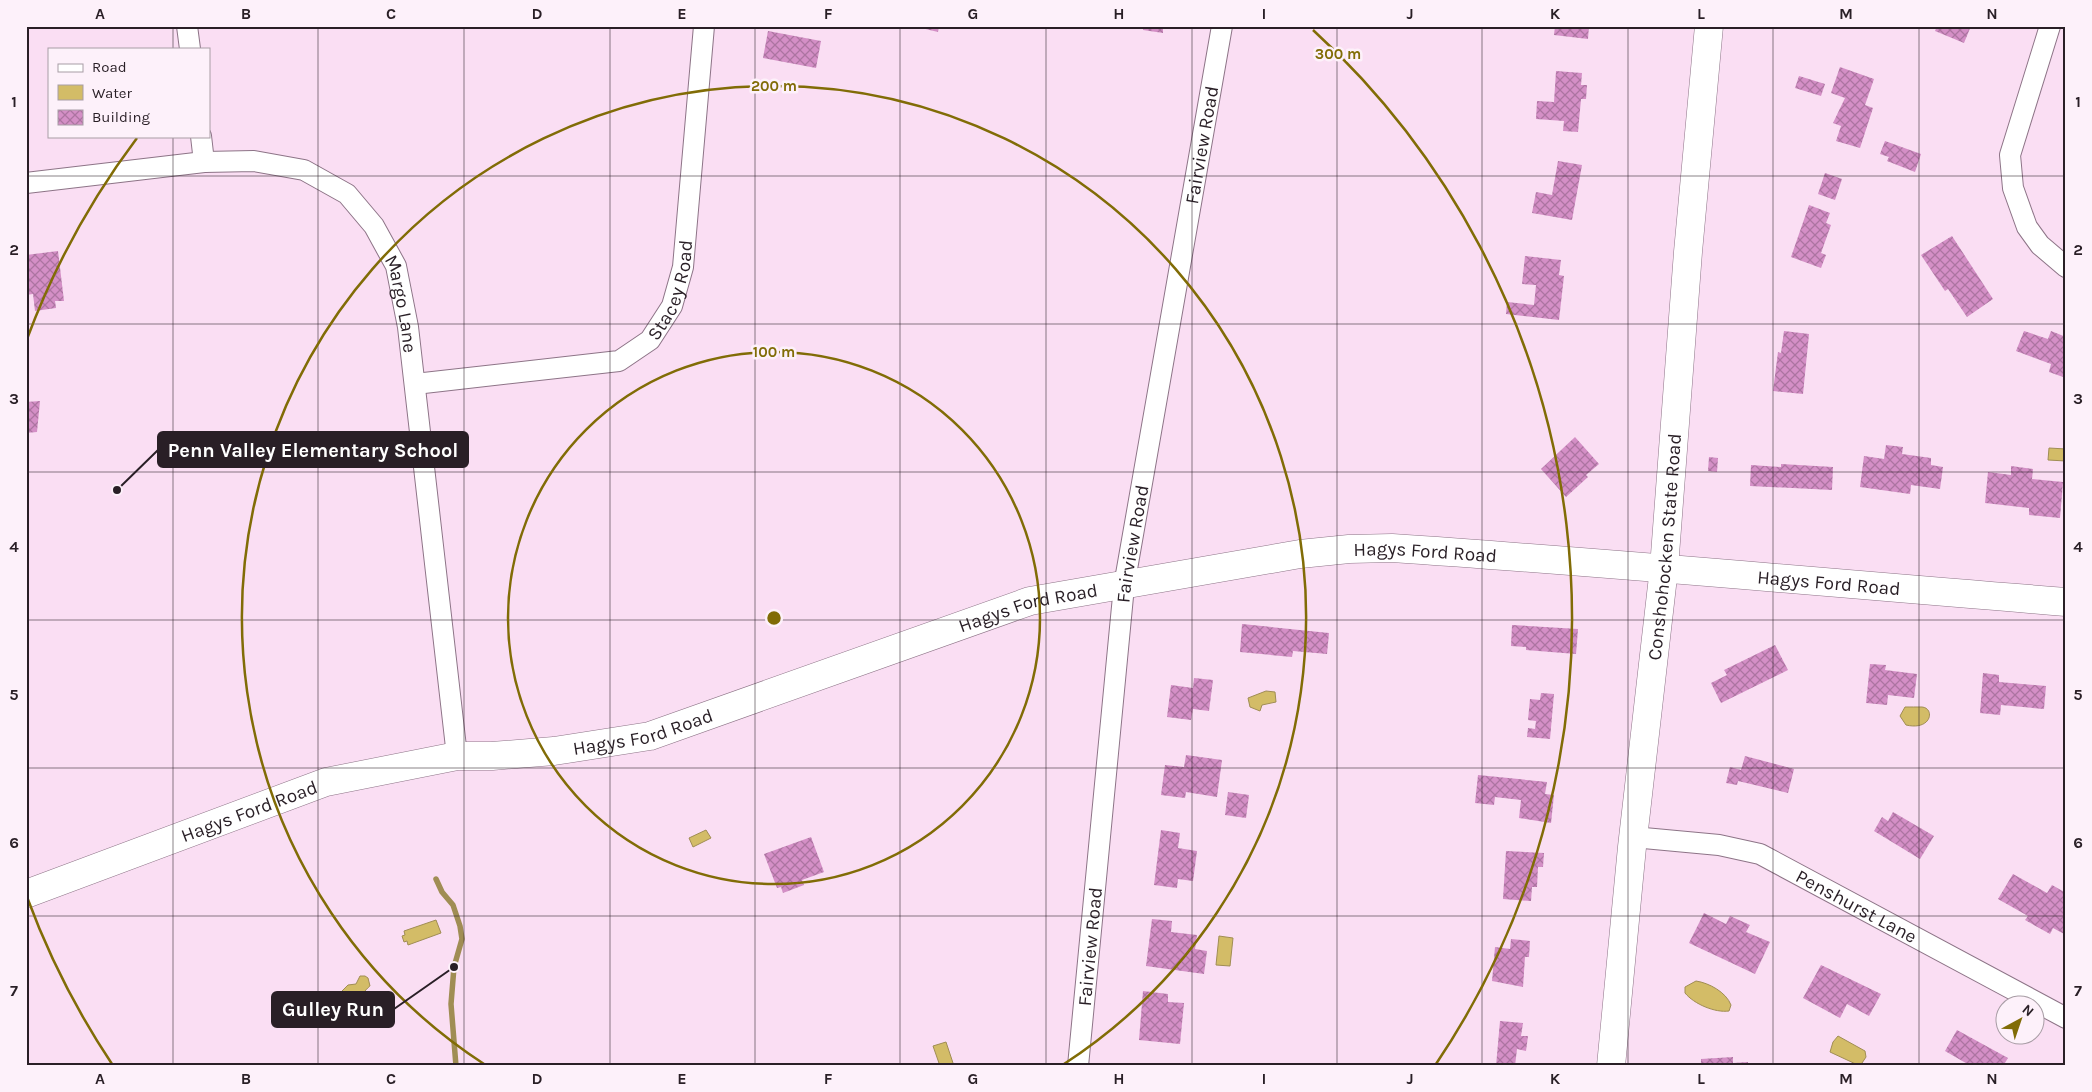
<svg xmlns="http://www.w3.org/2000/svg" width="2092" height="1092" font-family="Karla,sans-serif">
<style>
.water{fill:#d3bc67;stroke:#a08d54}
.lines{fill:none;stroke-linecap:round;stroke-linejoin:round}
.stream{stroke:#a08d54;stroke-width:5.5}
.building{fill:url(#building-cross-hatch)}
.street-casing{stroke:#8d7487;stroke-width:22}
.secondary-casing{stroke:#8d7487;stroke-width:29}
.street{stroke:#fff;stroke-width:20}
.secondary{stroke:#fff;stroke-width:28}
.grid{fill:none;stroke:#291f26;stroke-width:1;stroke-opacity:0.55}
.ring{fill:none;stroke:#816c06;stroke-width:2.5}
.labels{text-anchor:middle;stroke-width:5;stroke-linejoin:round;paint-order:stroke}
.street-label{font-size:19px;fill:#291f26;stroke:#fdf1fa}
.centre{fill:#816c06;stroke:#fdf1fa;stroke-width:2.5}
.ring-label{font-size:15px;text-anchor:middle;font-weight:bold;fill:#816c06;stroke:#fdf1fa;stroke-width:5;stroke-linejoin:round;paint-order:stroke}
.leader{fill:none;stroke:#291f26;stroke-width:2}
.callout-dot{fill:#291f26;stroke:#fdf1fa;stroke-width:2}
.callout{fill:#291f26;stroke:#291f26;stroke-width:2}
.callout-label{font-size:20px;text-anchor:middle;font-weight:bold;fill:#fff}
.neatline{fill:none;stroke:#291f26;stroke-width:2}
.grid-label{font-size:16px;text-anchor:middle;font-weight:bold;fill:#291f26}
</style>
<defs>
<pattern id="building-cross-hatch" width="8" height="8" patternUnits="userSpaceOnUse" patternTransform="scale(1.25)"><rect width="8" height="8" fill="#d48fc6"/><path d="M0 0l8 8M0 8l8-8" fill="none" stroke="#ac74a1"/></pattern>
</defs>
<rect width="100%" height="100%" fill="#fadef3"/>
<path class="water" d="M2049,448L2066,449V461L2048,460Z
M1266,691L1275,692L1276,702L1262,705L1260,711L1250,707L1248,698Z
M1905,707C1910,707 1917,707 1922,707C1935,708 1932,731 1906,725L1900,716Z
M706,830L711,838L693,847L689,838Z
M436,920L441,933L408,945L407,941L404,942L402,936L405,935L404,931Z
M1219,936L1233,938L1230,966L1216,965Z
M365,976L368,978L370,986C369,986 359,998 358,999L345,1000L341,992L348,985L356,984L360,976Z
M1696,981C1709,983 1726,992 1731,1005L1729,1011C1715,1013 1694,1004 1685,993V987Z
M1838,1036L1865,1051L1866,1057L1860,1066L1830,1052L1833,1042Z
M946,1042L954,1066H940L933,1046Z"/>
<g class="lines">
<path class="stream" d="M436,879L442,892L453,905L460,926L462,939L454,967L451,1004L456,1066"/>
</g>
<path class="building" d="M913,26H939L938,32Z
M1143,26H1163V33L1143,30Z
M1555,26H1589L1588,39L1554,35Z
M1937,26H1971L1964,43L1935,31Z
M768,31L821,41L816,68L763,58Z
M1840,67L1874,79L1865,105L1873,108L1860,148L1836,141L1841,126L1833,123L1845,98L1831,93Z
M1556,71L1582,73L1581,85H1587L1586,99H1581L1578,132L1563,131L1564,121L1536,119L1537,101L1554,102Z
M1799,76L1825,84L1821,96L1795,88Z
M1885,141L1921,154L1915,172L1887,161L1889,157L1880,154Z
M1558,161L1582,165L1572,220L1532,213L1536,192L1552,195Z
M1825,173L1842,179L1835,200L1818,194Z
M1809,205L1830,213L1826,223L1831,225L1821,253L1826,255L1821,268L1791,257Z
M1952,236L1993,299L1967,317L1948,289L1945,291L1921,255Z
M58,251L64,301H55L56,308L35,311L33,294L26,295V255Z
M1525,256L1561,260L1559,275L1564,276L1559,320L1506,314L1507,302L1534,305L1536,285L1522,284Z
M1784,331L1809,334L1803,394L1773,391L1778,352L1781,353Z
M2024,331L2048,339L2051,331L2066,337V369L2063,377L2049,372L2051,364L2016,351Z
M40,401L37,432L26,433V402Z
M1575,437L1599,464L1586,475L1588,477L1566,497L1541,469Z
M1886,445L1903,447L1902,454L1931,458V465L1943,467L1940,489L1911,485L1910,494L1860,487L1864,456L1884,459Z
M1709,457L1718,458L1717,472L1708,471Z
M1781,464L1833,467L1832,490L1750,486L1751,465L1781,467Z
M2011,466L2033,469L2032,479L2063,482L2060,518L2029,515V508L1985,503L1988,472L2011,475Z
M1242,624L1329,633L1327,654L1293,651L1292,657L1240,652Z
M1512,625L1578,629L1576,654L1526,650V647L1511,646Z
M1775,645L1788,670L1721,703L1711,683L1727,675L1724,670Z
M1870,664L1886,665L1885,670L1917,674L1914,698L1888,695L1887,705L1866,703Z
M1983,673L1999,675V682L2046,686L2044,709L2001,705L2000,715L1980,713Z
M1194,678L1213,680L1209,711L1193,709L1191,720L1167,717L1171,685L1193,688Z
M1541,693L1554,694L1550,739L1527,737L1528,728L1535,729L1536,721L1528,720L1530,699L1540,700Z
M1186,755L1222,760L1217,797L1186,792L1185,798L1161,795L1165,765L1184,767Z
M1745,756L1794,769L1788,793L1738,781L1737,785L1726,783L1730,767L1741,770Z
M1478,775L1547,782L1545,794L1554,795L1551,823L1519,818L1521,800L1495,797L1494,805L1475,803Z
M1228,792L1249,795L1246,818L1225,815Z
M1893,812L1934,836L1920,859L1874,831L1882,817L1888,821Z
M1161,830L1180,833L1178,848L1197,851L1193,881L1178,879L1177,888L1154,885Z
M811,837L824,872L802,880L804,885L783,893L781,887L777,888L764,854Z
M1506,851L1544,853L1543,867H1538L1537,887H1532L1531,901L1503,899Z
M2013,874L2047,893L2052,885L2066,893V935L2053,928L2050,934L2025,920L2028,916L1998,899Z
M1704,913L1726,924L1730,916L1750,925L1746,932L1770,942L1755,974L1689,943Z
M1152,919L1172,921L1171,932L1197,935L1195,949L1207,951L1204,974L1146,966Z
M1511,939L1530,941L1529,957H1525L1523,987L1492,981L1495,947L1510,949Z
M1821,965L1881,994L1869,1016L1847,1004L1840,1018L1803,998Z
M1143,991L1168,994V1002L1184,1003L1180,1044L1139,1040Z
M1500,1021L1523,1023L1521,1036H1528L1526,1051L1517,1049L1515,1066H1496Z
M1957,1030L2008,1058L2003,1066H1971L1945,1051Z
M1733,1057V1063L1748,1062V1066H1701V1059Z"/>
<g class="lines">
<defs>
<g id="street">
<path d="M187,26L190,49"/>
<path d="M2050,26L2010,155L2013,188L2027,227L2040,245L2066,267"/>
<path d="M201,136L204,162"/>
<path id="s1" d="M26,183L204,162L254,161L304,170L347,194L374,226L396,266L408,327L457,756"/>
<path id="s2" d="M415,384L619,361L650,340L672,306L683,267L704,26"/>
<path id="s3" d="M1633,837L1719,845L1760,854L2066,1018"/>
<path id="s4" d="M1078,1066L1124,586L1222,26"/>
</g>
<g id="secondary">
<path id="s5" d="M26,894L326,782L457,756H492L554,751L650,736L1030,601L1300,554L1349,549L1392,548C1617,563 1841,584 2066,602"/>
<path id="s6" d="M1611,1066L1632,847L1664,568L1688,252L1709,26"/>
</g>
</defs>
<use href="#street" class="street-casing"/>
<use href="#secondary" class="secondary-casing"/>
<use href="#street" class="street"/>
<use href="#secondary" class="secondary"/>
</g>
<path class="grid" d="M173,26V49M318,26V1066M464,26V1066M610,26V1066M755,26V1066M900,26V1066M1046,26V1066M1192,26V1066M1337,26V1066M1482,26V1066M1628,26V1066M1773,26V1066M1919,26V1066M173,136V1066M26,176H2066M26,324H2066M26,472H2066M26,620H2066M26,768H2066M26,916H2066"/>
<g class="ring">
<circle cx="774" cy="618" r="266"/>
<path d="M484 1064A532 532 0 1 1 1064 1064"/>
<path d="M112 1064A798 798 0 0 1 27 897M27 339A798 798 0 0 1 137 138M1313 30A798 798 0 0 1 1436 1064"/>
</g>
<g class="labels">
<g class="street-label">
<text dy="7" stroke="none"><textPath href="#s4" startOffset="930">Fairview Road</textPath></text>
<text dy="7" stroke="none"><textPath href="#s2" startOffset="298">Stacey Road</textPath></text>
<text dy="7" stroke="none"><textPath href="#s1" startOffset="455">Margo Lane</textPath></text>
<text dy="7" stroke="none"><textPath href="#s4" startOffset="525">Fairview Road</textPath></text>
<text dy="7" stroke="none"><textPath href="#s6" startOffset="522">Conshohocken State Road</textPath></text>
<text dy="7" stroke="none"><textPath href="#s5" startOffset="1451">Hagys Ford Road</textPath></text>
<text dy="7" stroke="none"><textPath href="#s5" startOffset="1856">Hagys Ford Road</textPath></text>
<text dy="7" stroke="none"><textPath href="#s5" startOffset="1048">Hagys Ford Road</textPath></text>
<text dy="7" stroke="none"><textPath href="#s5" startOffset="642">Hagys Ford Road</textPath></text>
<text dy="7" stroke="none"><textPath href="#s5" startOffset="238">Hagys Ford Road</textPath></text>
<text dy="7" stroke="none"><textPath href="#s3" startOffset="238">Penshurst Lane</textPath></text>
<text dy="7" stroke="none"><textPath href="#s4" startOffset="120">Fairview Road</textPath></text>
</g>
</g>
<circle cx="774" cy="618" r="8" class="centre"/>
<g class="ring-label">
<text x="1338" y="59">300 m</text>
<text x="774" y="91">200 m</text>
<text x="774" y="357">100 m</text>
</g>
<path class="leader" d="M117 490L158 450M454 967L394 1009"/>
<g class="callout-dot">
<circle cx="117" cy="490" r="5"/>
<circle cx="454" cy="967" r="5"/>
</g>
<g class="callout">
<rect x="158" y="432" width="310" height="35" rx="5"/>
<rect x="272" y="992" width="122" height="35" rx="5"/>
</g>
<g class="callout-label">
<text x="313" y="457">Penn Valley Elementary School</text>
<text x="333" y="1016">Gulley Run</text>
</g>
<rect width="2092" height="1092" fill="none" stroke="#fdf1fa" stroke-width="55"/>
<rect x="48" y="48" width="162" height="90" fill="#fdf1fa" stroke="#a89da5"/>
<rect x="58" y="64" width="25" height="8" fill="#ffffff" stroke="#a89da5"/>
<text x="92" y="72" font-size="15" fill="#291f26">Road</text>
<rect x="58" y="85" width="25" height="15" fill="#d3bc67" stroke="#a89da5"/>
<text x="92" y="98" font-size="15" fill="#291f26">Water</text>
<rect x="58" y="110" width="25" height="15" fill="url(#building-cross-hatch)" stroke="#a89da5"/>
<text x="92" y="122" font-size="15" fill="#291f26">Building</text>
<g transform="translate(2020 1020) rotate(40)"><circle r="24" fill="#fdf1fa" stroke="#a89da5"/>
<path d="M0-4L9 19L0 12L-9 19Z" fill="#816c06"/>
<text y="-8" font-size="14" font-weight="bold" text-anchor="middle" fill="#291f26">N</text>
</g>
<rect x="28" y="28" width="2036" height="1036" class="neatline"/>
<g class="grid-label">
<text x="100" y="19">A</text>
<text x="246" y="19">B</text>
<text x="391" y="19">C</text>
<text x="537" y="19">D</text>
<text x="682" y="19">E</text>
<text x="828" y="19">F</text>
<text x="973" y="19">G</text>
<text x="1119" y="19">H</text>
<text x="1264" y="19">I</text>
<text x="1410" y="19">J</text>
<text x="1555" y="19">K</text>
<text x="1701" y="19">L</text>
<text x="1846" y="19">M</text>
<text x="1992" y="19">N</text>
<text x="14" y="107">1</text>
<text x="2078" y="107">1</text>
<text x="14" y="255">2</text>
<text x="2078" y="255">2</text>
<text x="14" y="404">3</text>
<text x="2078" y="404">3</text>
<text x="14" y="552">4</text>
<text x="2078" y="552">4</text>
<text x="14" y="700">5</text>
<text x="2078" y="700">5</text>
<text x="14" y="848">6</text>
<text x="2078" y="848">6</text>
<text x="14" y="996">7</text>
<text x="2078" y="996">7</text>
<text x="100" y="1084">A</text>
<text x="246" y="1084">B</text>
<text x="391" y="1084">C</text>
<text x="537" y="1084">D</text>
<text x="682" y="1084">E</text>
<text x="828" y="1084">F</text>
<text x="973" y="1084">G</text>
<text x="1119" y="1084">H</text>
<text x="1264" y="1084">I</text>
<text x="1410" y="1084">J</text>
<text x="1555" y="1084">K</text>
<text x="1701" y="1084">L</text>
<text x="1846" y="1084">M</text>
<text x="1992" y="1084">N</text>
</g>
</svg>
